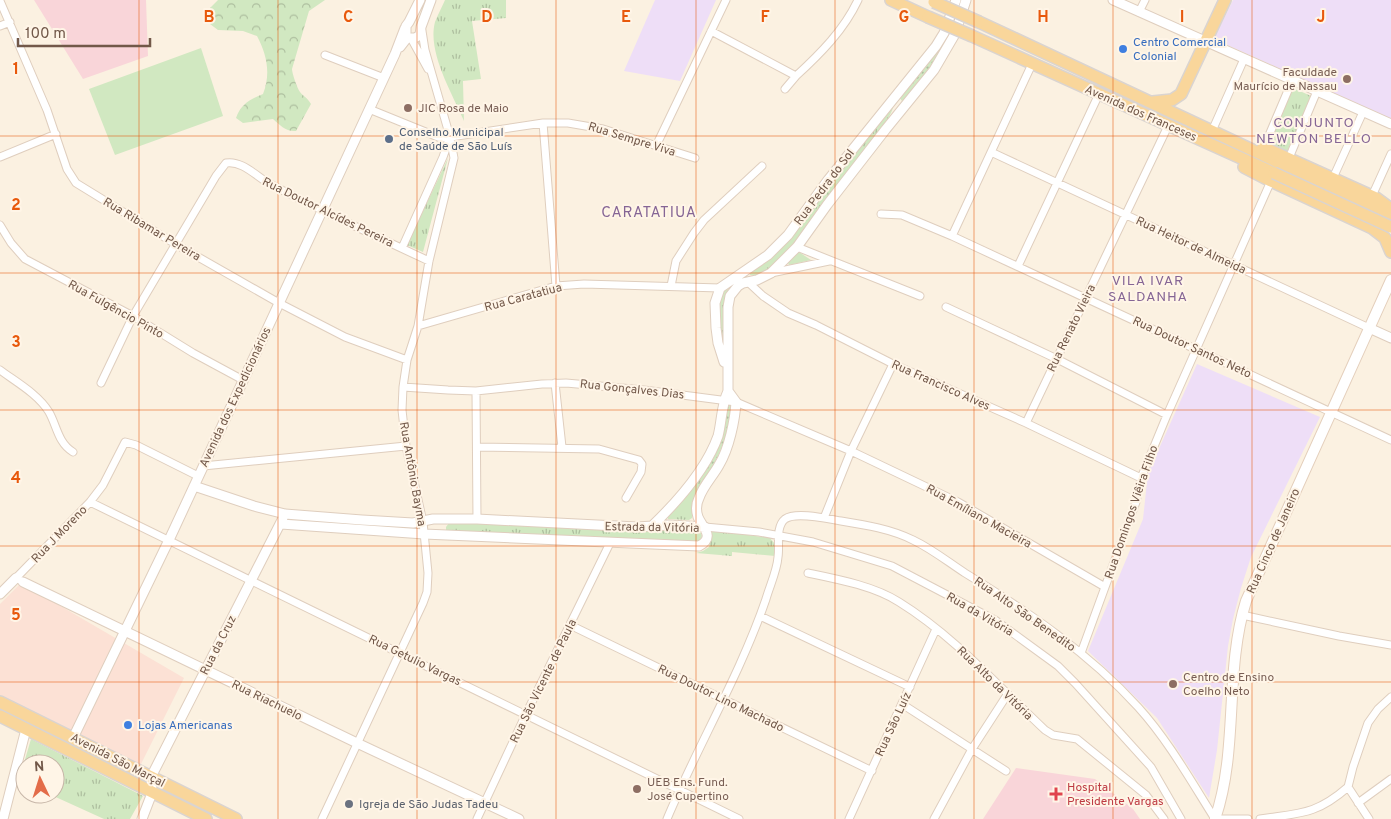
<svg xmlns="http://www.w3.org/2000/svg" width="1391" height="819" font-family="Overpass,sans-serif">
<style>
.commercial{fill:#fce1d5}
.education{fill:#eedef7}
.medical{fill:#f9d5d9}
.grass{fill:url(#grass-dots)}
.forest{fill:url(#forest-crowns)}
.park{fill:url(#park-tufts)}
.pitch{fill:#d1e8c1}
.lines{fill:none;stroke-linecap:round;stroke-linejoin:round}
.minor-casing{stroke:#dfcebe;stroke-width:9}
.tertiary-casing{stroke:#dfcebe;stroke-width:11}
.secondary-casing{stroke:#e4cfbc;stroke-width:12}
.primary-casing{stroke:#dad4d0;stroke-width:14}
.minor{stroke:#fff;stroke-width:7}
.tertiary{stroke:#fff;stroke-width:9}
.secondary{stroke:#fff;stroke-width:10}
.primary{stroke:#f9d69b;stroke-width:11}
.primary-bridge-casing{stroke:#dad4d0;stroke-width:14;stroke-linecap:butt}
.primary-bridge{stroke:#f9d69b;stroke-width:11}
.grid{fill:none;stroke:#e8590c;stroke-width:1;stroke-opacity:0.55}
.shop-dot{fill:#3f7fe0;stroke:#fff5e7;stroke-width:2}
.education-dot{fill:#8d6e63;stroke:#fff5e7;stroke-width:2}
.service-dot{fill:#5c6f8a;stroke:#fff5e7;stroke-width:2}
.health-dot{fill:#e0444e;stroke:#fff5e7;stroke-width:2}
.worship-dot{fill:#6b7280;stroke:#fff5e7;stroke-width:2}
.labels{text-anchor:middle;stroke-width:4;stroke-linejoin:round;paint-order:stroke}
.shop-label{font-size:12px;fill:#366cbe;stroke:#fff5e7;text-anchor:start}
.education-label{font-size:12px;fill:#785e54;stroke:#fff5e7;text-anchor:start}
.street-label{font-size:12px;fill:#725849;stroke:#fff5e7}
.service-label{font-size:12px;fill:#4e5e75;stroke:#fff5e7;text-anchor:start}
.health-label{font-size:12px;fill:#be3a42;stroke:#fff5e7;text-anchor:start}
.worship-label{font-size:12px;fill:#5b616d;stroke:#fff5e7;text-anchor:start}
.neighbourhood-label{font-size:14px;letter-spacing:1px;fill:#856595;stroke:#fff5e7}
.quarter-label{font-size:15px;letter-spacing:1px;fill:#856595;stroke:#fff5e7}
.grid-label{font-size:16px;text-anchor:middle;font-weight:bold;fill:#e8590c;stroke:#fff5e7;stroke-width:4;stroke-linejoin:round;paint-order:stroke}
</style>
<defs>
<pattern id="grass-dots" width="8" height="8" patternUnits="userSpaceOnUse" patternTransform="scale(1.25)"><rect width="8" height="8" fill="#d1e8c1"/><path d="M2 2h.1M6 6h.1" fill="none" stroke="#aebf9f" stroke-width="1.8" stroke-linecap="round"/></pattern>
<pattern id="forest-crowns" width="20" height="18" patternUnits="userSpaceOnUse" patternTransform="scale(1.25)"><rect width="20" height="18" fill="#d1e8c1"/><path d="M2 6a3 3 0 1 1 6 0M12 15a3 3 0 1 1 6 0" fill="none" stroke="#aebf9f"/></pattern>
<pattern id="park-tufts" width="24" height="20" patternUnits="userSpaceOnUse" patternTransform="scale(1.25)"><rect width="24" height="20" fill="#d1e8c1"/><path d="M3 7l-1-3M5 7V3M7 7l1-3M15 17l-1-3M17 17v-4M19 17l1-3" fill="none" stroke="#aebf9f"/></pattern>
</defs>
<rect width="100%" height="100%" fill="#fbf1e1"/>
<path class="commercial" d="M21,583L184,678L140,766L0,695V604Z"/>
<path class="education" d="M655,0H716L680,81L624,71Z
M1233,0H1391V119L1214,39Z
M1197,364L1320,417L1251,557L1241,588L1233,619L1228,646L1217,750L1209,798L1157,718L1088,651L1143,519L1148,473Z"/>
<path class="medical" d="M34,0H146L148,56L83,79Z
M1016,768L1095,779L1133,809L1140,819H983Z"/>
<path class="grass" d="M946,37L949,38L926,75L902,101L899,97Z
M729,405H732C729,433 719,459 703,482L699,479Z"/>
<path class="forest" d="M218,0H325L309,11L292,69C292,73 297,88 300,92C304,97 307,97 311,104L296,131C286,132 280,125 273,119L243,123L236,118C241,104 250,99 263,94C271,74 267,55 257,36L243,31L218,30L206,21L209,9Z"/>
<path class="park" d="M445,0H506V18L472,21L481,79L463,81L464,121C452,93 427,52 435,22C438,14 442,7 445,0Z
M1293,88L1311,96L1287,152L1269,145Z
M893,106C893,113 886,119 884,127C865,152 845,177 826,203C806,229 786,262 755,276L750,275V271L792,236L845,165Z
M448,158L423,252L407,245Z
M797,252H799L811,260L789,265L788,263Z
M727,288L728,290L725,345H723L721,344C720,329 711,298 727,288Z
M699,479L703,482L696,494L692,518L689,520L668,519V515Z
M449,523L671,528L700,531L702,536L699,542L446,531V527Z
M714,530L770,538L775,544V556L732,552V556L696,553L703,551L709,547L712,532Z
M31,739L143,796L130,819H104L49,794H55V764H25V783L19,780Z"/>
<path class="pitch" d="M201,48L223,116L115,155L89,89Z"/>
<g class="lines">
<defs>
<path id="minor" d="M0,1L47,110L67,169L76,183L177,245L279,303L345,337L407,360
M1139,12L1145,0
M0,26L10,22
M711,31L796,76C820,54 844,30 858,0
M411,38L428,69
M325,55L384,78
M785,89L796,76
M369,109L438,137L444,138L543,123H568L603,129L695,158
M543,123L556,286
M1212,131L1244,59
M656,146L726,0
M1264,147L1292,81
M991,152L1369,328
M0,157L56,134
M1289,158L1317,91
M1333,178L1363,112
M1372,196L1391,154
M881,214L902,215L952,236L1391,440
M0,225L11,243L25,259L133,316L193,353L243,380
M952,236L1032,64
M797,247L920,296
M402,248L443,157L450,137
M1018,266L1099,94
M771,273L829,261
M748,282L763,296L788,313L816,325L893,364L1026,423L1141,478
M671,286L676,261L694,233L704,220L762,166
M946,307L1057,359L1167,415
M418,326L556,286L584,284L720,288
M0,370C16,382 38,394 49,412C57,426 58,443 73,452
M101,383L133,316L216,176L226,163C242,160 257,177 270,184C322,211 375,236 429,261
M555,383L562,447
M403,387L448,390L476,391L542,384L566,383L644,390L736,402L851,451L958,502L1105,587
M476,391L477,519
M1026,423L1168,126
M477,447L599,449L639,460L642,464L641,472L626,498
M203,466L406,446
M90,502L739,819
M824,518L851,451L893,364
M705,527L759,532L813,542L892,566L995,620L1058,666L1075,683L1151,767L1181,819
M808,573C837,579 874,586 899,602C954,636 998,686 1045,730L1053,735L1077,739L1146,795L1164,819
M20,580L16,578L90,502L103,485L125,442L136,445L198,476
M1242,615L1339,636L1391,645
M760,616L910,687
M570,625L872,771
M1081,653L1136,502L1141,478L1167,415L1271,181
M902,704L1006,771
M1348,787L1353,767L1368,723L1378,709L1391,697
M1348,787L1369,819
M1358,803L1391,779
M322,819L423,603L427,592L428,573L423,522L406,446L402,410L403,387L407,360L418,326L429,261L454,158L450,137L425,50L422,31
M477,819L526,714L610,543
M667,819C698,745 740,675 766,599C770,585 777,571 778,557C780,546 775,527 785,519C796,511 829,519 841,521C866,525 891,529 913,540C932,549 948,562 965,573C1027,611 1089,653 1138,707C1168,740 1191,781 1215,819H1248
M849,819L936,629
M934,819L972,749L1007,695
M1260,819C1300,813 1316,815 1348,787"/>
<path id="tertiary" d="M1113,0L1391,124
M406,33V26L409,22L420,0
M400,47L407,38H415L420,35L421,27L431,0
M1369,328L1391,338
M724,362L718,343L716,328L715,303L720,288L768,255L788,235L828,180L936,46L944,33L956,0
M194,486L254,506L285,514L362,520L413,523L433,519H477L637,527L669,525L705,527
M281,524L424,534L699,546C716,537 702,527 698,517C696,511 696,504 699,498C703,486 713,476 719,465C729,449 735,420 736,402L728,391
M652,526C678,501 706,470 718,436C722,421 721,406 728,391V307L730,296L738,286L743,283L757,280L771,273L797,247L827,205L886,129L934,70L955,34L966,0
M23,582L357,743L519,819
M0,594L16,578
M73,738L169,540L395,54L405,28
M3,819L26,729
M142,819L152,793L151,777L283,518"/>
<path id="secondary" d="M1215,819C1239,749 1224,672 1246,601L1391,280"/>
<path id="primary" d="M891,0L928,17
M979,22L1391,215
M972,36L1274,173
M1153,102L1172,100L1181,94L1225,0
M1263,147L1376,198L1391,209
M1244,167L1271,181L1372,228L1385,238L1391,252
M0,702L236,819
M0,716L206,819"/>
</defs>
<use href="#minor" class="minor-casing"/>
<use href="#tertiary" class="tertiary-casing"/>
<use href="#secondary" class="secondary-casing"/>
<use href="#primary" class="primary-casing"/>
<use href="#minor" class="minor"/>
<use href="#tertiary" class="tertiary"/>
<use href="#secondary" class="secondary"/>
<use href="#primary" class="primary"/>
<defs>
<path id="primary-bridge" d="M934,2L979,22
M928,17L972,36
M1274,173L1391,227"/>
</defs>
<use href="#primary-bridge" class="primary-bridge-casing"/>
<use href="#primary-bridge" class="primary-bridge"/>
</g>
<path class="grid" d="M139,0V819M278,0V819M417,0V819M556,0V819M696,0V819M835,0V819M974,0V819M1113,0V819M1252,0V819M0,136H1391M0,273H1391M0,410H1391M0,546H1391M0,682H1391"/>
<g class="shop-dot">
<circle cx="1123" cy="49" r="5"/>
<circle cx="128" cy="725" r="5"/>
</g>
<g class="education-dot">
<circle cx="1347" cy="79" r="5"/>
<circle cx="408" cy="108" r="5"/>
<circle cx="1173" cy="684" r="5"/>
<circle cx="637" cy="789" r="5"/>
</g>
<circle class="service-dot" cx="389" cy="139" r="5"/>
<path class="health-dot" d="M1053.5 786.5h5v5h5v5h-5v5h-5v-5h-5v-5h5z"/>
<circle class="worship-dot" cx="349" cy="804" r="5"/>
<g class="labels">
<g class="shop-label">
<text x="1133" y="46">Centro Comercial<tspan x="1133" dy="14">Colonial</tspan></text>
<text x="138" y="729">Lojas Americanas</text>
</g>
<g class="education-label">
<text x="1337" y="76" text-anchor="end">Faculdade<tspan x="1337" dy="14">Maurício de Nassau</tspan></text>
<text x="418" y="112">JIC Rosa de Maio</text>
<text x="1183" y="681">Centro de Ensino<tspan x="1183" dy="14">Coelho Neto</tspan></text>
<text x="647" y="786">UEB Ens. Fund.<tspan x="647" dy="14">José Cupertino</tspan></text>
</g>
<g class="street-label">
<text transform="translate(1141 113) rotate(24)" y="4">Avenida dos Franceses</text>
<text transform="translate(632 139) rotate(17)" y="4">Rua Sempre Viva</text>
<text transform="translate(824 187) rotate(-53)" y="4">Rua Pedra do Sol</text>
<text transform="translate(328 212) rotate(26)" y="4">Rua Doutor Alcídes Pereira</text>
<text transform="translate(152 229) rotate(31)" y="4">Rua Ribamar Pereira</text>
<text transform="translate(1191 245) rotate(25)" y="4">Rua Heitor de Almeida</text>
<text transform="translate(523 297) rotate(-15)" y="4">Rua Caratatiua</text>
<text transform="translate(116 309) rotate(29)" y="4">Rua Fulgêncio Pinto</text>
<text transform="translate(1071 328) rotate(-64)" y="4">Rua Renato Vieira</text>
<text transform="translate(1192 347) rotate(25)" y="4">Rua Doutor Santos Neto</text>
<text transform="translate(941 385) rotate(24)" y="4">Rua Francisco Alves</text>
<text transform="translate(632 389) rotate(6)" y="4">Rua Gonçalves Dias</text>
<text transform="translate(235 397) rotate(-65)" y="4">Avenida dos Expedicionários</text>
<text transform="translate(413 474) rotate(80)" y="4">Rua Antônio Bayma</text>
<text transform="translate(1131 512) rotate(-71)" y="4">Rua Domingos Viêira Filho</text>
<text transform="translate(979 516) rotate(29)" y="4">Rua Emíliano Macieira</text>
<text transform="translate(652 527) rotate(1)" y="4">Estrada da Vitória</text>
<text transform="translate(59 534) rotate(-46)" y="4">Rua J Moreno</text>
<text transform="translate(1273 541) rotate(-66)" y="4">Rua Cinco de Janeiro</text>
<text transform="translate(980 614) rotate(30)" y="4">Rua da Vitória</text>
<text transform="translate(1025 614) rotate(35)" y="4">Rua Alto São Benedito</text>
<text transform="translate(218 645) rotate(-63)" y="4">Rua da Cruz</text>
<text transform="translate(415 660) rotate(26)" y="4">Rua Getulio Vargas</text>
<text transform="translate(543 681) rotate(-64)" y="4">Rua São Vicente de Paula</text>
<text transform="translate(995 683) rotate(44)" y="4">Rua Alto da Vitória</text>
<text transform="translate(721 698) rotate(26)" y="4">Rua Doutor Lino Machado</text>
<text transform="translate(267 700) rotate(26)" y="4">Rua Riachuelo</text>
<text transform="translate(893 724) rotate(-65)" y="4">Rua São Luíz</text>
<text transform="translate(118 760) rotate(27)" y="4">Avenida São Marçal</text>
</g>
<g class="service-label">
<text x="399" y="136">Conselho Municipal<tspan x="399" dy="14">de Saúde de São Luís</tspan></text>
</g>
<g class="health-label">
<text x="1067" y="791">Hospital<tspan x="1067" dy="14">Presidente Vargas</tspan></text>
</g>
<g class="worship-label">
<text x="359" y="808">Igreja de São Judas Tadeu</text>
</g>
<g class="neighbourhood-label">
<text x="1314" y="127">CONJUNTO<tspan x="1314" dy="16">NEWTON BELLO</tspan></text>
<text x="1148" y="285">VILA IVAR<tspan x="1148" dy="16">SALDANHA</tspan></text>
</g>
<g class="quarter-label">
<text x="649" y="217">CARATATIUA</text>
</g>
</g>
<g class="grid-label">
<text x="209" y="22">B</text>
<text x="348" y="22">C</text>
<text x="487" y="22">D</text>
<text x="626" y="22">E</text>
<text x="765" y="22">F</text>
<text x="904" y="22">G</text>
<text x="1043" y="22">H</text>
<text x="1182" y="22">I</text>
<text x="1321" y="22">J</text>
<text x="16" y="74">1</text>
<text x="16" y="210">2</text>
<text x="16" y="347">3</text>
<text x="16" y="483">4</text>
<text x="16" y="620">5</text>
</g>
<g transform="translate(40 779) rotate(356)"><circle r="24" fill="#fff5e7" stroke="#c7b6a8"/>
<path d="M0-4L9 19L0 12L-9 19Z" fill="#e36c49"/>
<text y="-8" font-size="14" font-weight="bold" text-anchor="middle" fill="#725849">N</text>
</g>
<path d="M18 38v8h132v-8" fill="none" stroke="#725849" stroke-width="2.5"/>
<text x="25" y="38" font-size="15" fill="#725849" stroke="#fff5e7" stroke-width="4" paint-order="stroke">100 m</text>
</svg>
